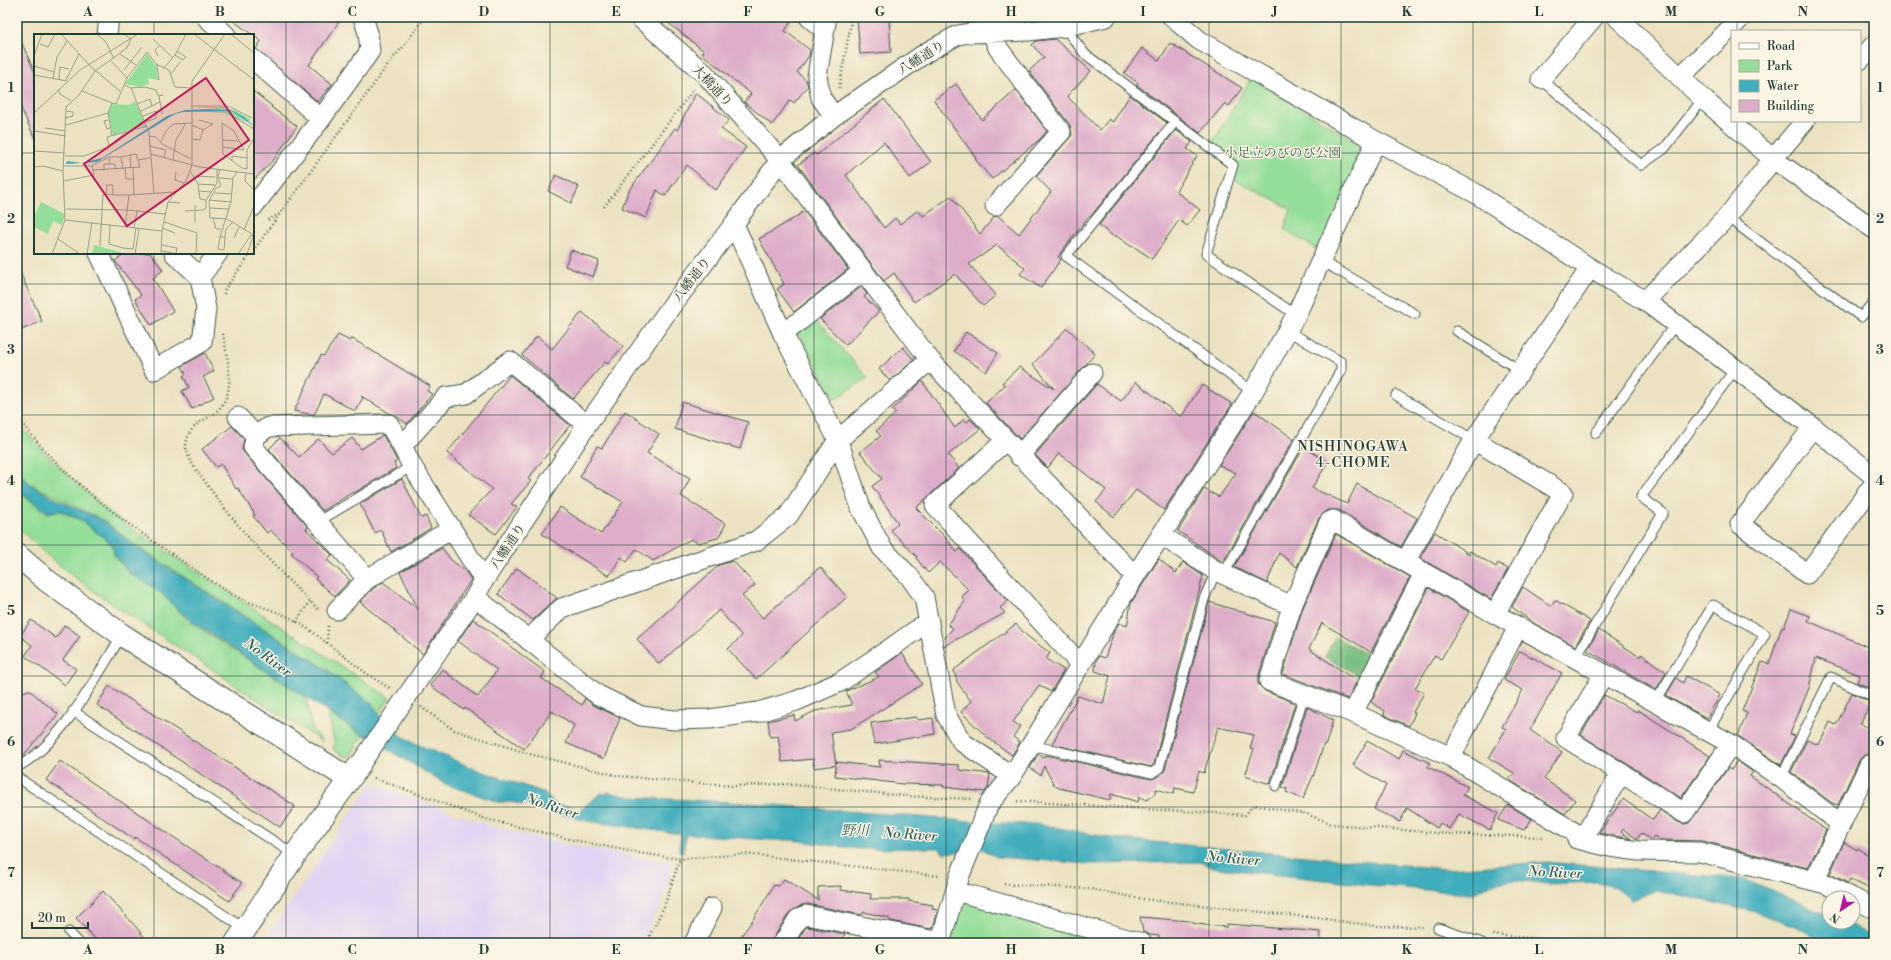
<svg xmlns="http://www.w3.org/2000/svg" width="1891" height="960" font-family="'Libre Bodoni','Noto Serif JP',serif">
<style>
.built{fill:#e2d4f3}
.green{fill:#95de99;stroke:#5a8e66}
.forest{fill:#78bd81;stroke:#4c7d5a}
.water{fill:#3fadbd;stroke:#2f7578}
.building{fill:#deadca}
.lines{fill:none;stroke-linecap:round;stroke-linejoin:round}
.lane-casing{stroke:#3e5649;stroke-width:11}
.street-casing{stroke:#3e5649;stroke-width:21}
.secondary-casing{stroke:#3e5649;stroke-width:24}
.path{stroke:#3e5649;stroke-width:2.5;stroke-dasharray:1 3;stroke-linecap:butt}
.lane{stroke:#fff;stroke-width:9}
.street{stroke:#fff;stroke-width:19}
.secondary{stroke:#fff;stroke-width:22}
.grid{fill:none;stroke:#1f3d34;stroke-width:1;stroke-opacity:0.55}
.labels{text-anchor:middle;stroke-width:3;stroke-linejoin:round;paint-order:stroke}
.street-label{font-size:13px;fill:#1f3d34;stroke:#fcf5e5}
.park-label{font-size:13px;fill:#375d48;stroke:#fcf5e5}
.neighbourhood-label{font-size:14px;letter-spacing:1px;fill:#1f3d34;stroke:#fcf5e5}
.water-label{font-size:14px;font-style:italic;fill:#295f5d;stroke:#fcf5e5}
.inset-road{fill:none;stroke:#99a089;stroke-width:1}
.view{fill:#c2185b;fill-opacity:0.15;stroke:#c2185b;stroke-width:2}
.inset-edge{fill:none;stroke:#1f3d34;stroke-width:2}
.neatline{fill:none;stroke:#1f3d34;stroke-width:1.5}
.grid-label{font-size:13px;text-anchor:middle;font-weight:bold;fill:#1f3d34}
</style>
<rect width="100%" height="100%" fill="#fcf5e5"/>
<filter id="ink" filterUnits="userSpaceOnUse"><feTurbulence type="fractalNoise" baseFrequency=".025" numOctaves="2"/><feDisplacementMap in="SourceGraphic" scale="8" xChannelSelector="R" yChannelSelector="G"/><feConvolveMatrix kernelMatrix="1 2 1 2 8 2 1 2 1" color-interpolation-filters="sRGB"/></filter>
<filter id="wash" filterUnits="userSpaceOnUse"><feTurbulence type="fractalNoise" baseFrequency=".012" numOctaves="4" result="noise"/><feDisplacementMap in="SourceGraphic" scale="16" xChannelSelector="R" yChannelSelector="G"/><feGaussianBlur stdDeviation="0.9" result="paint"/><feColorMatrix in="noise" values="0 0 0 0 0 0 0 0 0 0 0 0 0 0 0 0 0 1.4 0 .05"/><feComposite in="paint" operator="in"/></filter>
<g filter="url(#wash)">
<rect width="100%" height="100%" fill="#ebe2c1"/>
<path class="built" d="M371,783L485,824L542,839L602,851L674,862L659,909L641,943H263Z"/>
<path class="green" d="M1251,78L1365,147L1321,252L1284,229L1291,209L1229,177L1233,165L1210,147Z
M814,317L868,378L835,399L797,331Z
M17,422C50,460 86,494 126,525L390,698L379,714L373,705L325,668L138,547L103,520L29,483L17,470Z
M17,491L47,513L60,511L80,520L112,544L114,555L129,573L160,592L189,621L306,698L312,729L323,742C268,707 214,671 160,635C110,603 58,570 17,526Z
M327,712L363,736L350,756L345,757L333,749L335,744Z
M969,899L1113,943H952L958,909Z"/>
<path class="forest" d="M1335,637L1372,657L1361,677L1325,657Z"/>
<path class="water" d="M17,471L29,484L58,500L102,520L136,547L328,671L373,705L379,715L394,728L400,735L419,745L480,771L543,792L556,804L572,807L578,812L601,793L605,794L608,792L630,797L751,803L993,823L1039,824L1111,838L1446,869L1546,862L1743,879L1829,915V922H1846L1874,938V943H1824L1796,926L1755,912L1657,890L1631,900L1615,887L1595,882L1548,884L1515,880L1490,884L1473,894L1369,885L1217,868L1199,862L1090,864L996,857L981,848L973,851L943,853L939,848L859,849L791,840H772L686,834L683,852L679,851L681,834L586,821L512,802H498L445,784L354,729L190,620L160,592L129,572L114,554L112,544L80,519L60,510L48,512L17,490Z"/>
<g id="blocks">
<path class="building" d="M228,17H342L309,65L332,84L318,102L256,49L261,41Z
M661,17H794L785,31L810,50L809,56L797,72L806,80L808,86L794,103L790,100L772,125L744,102L751,94L702,54L704,51Z
M889,17L891,52L860,54L857,18Z
M17,32L35,73V139L17,99Z
M1055,39L1091,71L1067,96L1100,130L1109,119L1113,122L1130,95L1167,123L1090,217L1089,216L1061,252L1058,257L1061,259L1041,288L1020,274L1025,268L997,245L969,264L996,295L983,306L955,274L914,302L894,273L884,281L798,165L814,153L817,155L884,99L931,162L910,178L884,142L846,175L884,228L895,218L900,224L918,210L923,216L951,196L980,234L994,217L998,216L1019,234L1051,192L1036,176L1072,135L1070,125L1029,71L1044,57L1032,45L1036,41Z
M1170,43L1242,88L1229,106L1225,103L1200,133L1137,85L1138,83L1124,73L1142,48L1159,61Z
M956,84L982,120L1016,90L1047,131L1040,139L992,179L975,159L976,158L934,100Z
M253,91L272,106L271,107L297,126L274,159L253,181Z
M696,93L729,120L721,129L746,147L716,190L687,165L665,196L657,190L646,218L622,208L628,192L675,128L677,130Z
M1176,130L1192,142L1187,149L1197,156L1176,191L1200,210L1187,226L1179,220L1152,259L1133,246L1132,247L1115,235L1114,237L1099,225Z
M556,175L579,187L571,203L548,191Z
M804,211L848,269L794,312L777,289L784,284L759,239L793,219Z
M571,250L599,261L593,277L565,266Z
M126,253H150L163,270L153,278L173,311L151,325L135,299L141,295L115,261Z
M17,266L42,321L17,332Z
M861,287L867,294L864,297L879,311L846,345L820,319Z
M582,312L623,346L608,364L605,362L573,399L522,355L537,336L552,349Z
M1067,328L1095,354L1020,439L986,403L1005,385L1002,383L1019,367L1054,389L1033,364Z
M966,332L998,353L986,372L954,351Z
M338,335L350,341L351,338L430,386L427,391L432,394L407,424L395,415L389,413L361,396L363,398L355,411L324,394L314,415L294,411L321,355L324,356Z
M903,347L914,360L890,381L879,369Z
M205,353L214,371L203,377L214,397L192,409L182,391L189,387L183,376L186,374L182,366Z
M510,375L570,425L528,479L531,481L511,504L517,507L496,534L468,515L492,489L447,453Z
M922,381L955,428L964,419L967,422L970,419L980,429L948,455L959,468L916,508L943,535L957,552L960,549L1008,601L1000,608L1005,613L944,646L943,640L953,628L948,625L965,601L962,597L969,590L940,562L928,573L916,558L917,557L891,530L898,523L872,486L882,479L860,452L881,436L876,431L896,413L892,410Z
M1136,382L1181,417L1202,385L1232,404L1164,510L1136,490L1114,517L1096,502L1106,490L1059,453L1048,468L1035,455L1097,384L1121,401Z
M682,402L748,422L740,449L675,429Z
M625,411L659,434L647,453L690,478L681,496L726,524L718,538L698,543L691,539L653,561L636,549L627,562L621,557L609,576L542,534L560,507L601,534L623,502L580,477L597,446L602,448Z
M1254,411L1294,439L1223,562L1178,531L1204,489L1219,497L1236,473L1219,465Z
M232,426L244,439L242,449L245,454L308,527L306,529L332,555L327,560L350,580L335,596L315,579L317,577L291,553L293,551L270,530L267,533L253,516L255,515L238,488L236,489L221,464L216,467L202,449Z
M383,435L397,461L394,463L396,468L354,493L353,492L323,511L269,449L280,438L299,457L318,439L332,453L352,438L361,449Z
M1304,447L1328,462L1312,488L1347,504L1357,484L1417,518L1401,547L1339,510H1328L1319,518L1297,567L1279,553L1267,583L1234,567Z
M402,479L421,518L426,516L431,528L391,552L381,530L375,533L360,504Z
M1435,532L1469,554L1470,551L1496,567L1498,563L1508,569L1491,599L1420,558Z
M1336,534L1410,577L1371,652L1322,623L1309,649L1357,681L1348,699L1283,674L1302,610Z
M442,548L451,560L465,571L471,580L423,654L360,602L374,588L383,582L418,609L400,572Z
M1159,559L1176,573L1183,562L1203,576L1154,764L1151,767L1052,744L1078,696L1103,704L1110,676L1095,671L1096,660L1099,656L1105,658L1114,631L1119,623L1127,626L1131,603Z
M733,561L755,585L742,596L763,618L820,567L847,597L756,679L728,649L742,636L719,610L659,664L637,639L719,565Z
M517,568L557,598L533,620L498,594Z
M1523,587L1551,606L1555,600L1590,621L1575,646L1535,624L1512,607Z
M1429,588L1469,612L1441,659L1435,655L1415,688L1424,693L1413,712L1415,713L1409,726L1384,715L1385,711L1371,702Z
M1209,602L1275,622L1258,678V684L1265,691L1295,703L1270,784L1245,776L1254,749L1250,748L1254,735L1218,727L1204,773L1199,771L1193,792L1175,788L1174,794L1156,789L1155,794L1147,800L1139,797L1138,802L1111,794L1110,800L1059,788L1054,785L1044,766L1040,775L1030,768L1038,754L1044,758L1046,755L1151,779L1155,778L1162,773L1165,770Z
M1791,609L1810,616L1808,621L1873,649L1874,647V690L1857,682L1860,675L1816,658L1809,688L1790,734L1795,736L1781,765L1738,736L1747,713L1742,711L1762,662L1769,664L1782,626L1784,627Z
M473,619L545,672L541,678L582,705L585,698L593,705L620,718L604,759L566,743L574,725L552,711L524,749L465,708L464,710L430,685L442,669L478,697L497,670L458,641Z
M31,620L56,638L65,625L80,636L63,660L76,669L65,685L25,656L32,645L20,636Z
M1016,624L1027,636L1050,653L1046,659L1064,670L1051,692L1039,685L1013,722L1020,726L1013,737L1020,742L1012,755L987,737L961,712L971,701L957,682L954,670Z
M1599,630L1640,657L1641,654L1666,672L1656,690L1587,650Z
M1520,651L1562,673L1530,730L1562,752L1544,779L1575,800L1565,814L1509,780L1514,773L1489,758L1506,729L1502,727L1523,690L1504,680Z
M902,653L922,684L851,729L831,732L836,764V762L880,767L879,760L959,765V770L990,774L988,788L985,792L943,787V785L903,784L835,776L836,765L814,768L813,759L782,762L778,736L770,737L768,721L794,715L795,721L815,711L852,705L846,691L879,677L875,672Z
M1686,676L1720,695L1707,718L1666,696L1676,678L1683,683Z
M109,686L295,806L280,827L97,705Z
M29,690L58,714L22,757L17,760V694Z
M1852,693L1871,702L1860,724L1874,730V748L1870,747L1867,754L1863,756L1859,760L1838,805L1832,803L1791,772L1807,740L1819,745L1830,722L1836,725Z
M1604,695L1637,712L1638,710L1710,756L1681,798L1581,735Z
M1307,707L1333,720L1326,744H1324L1314,774L1303,799L1286,792L1287,789L1282,787Z
M916,717L919,720L933,718L935,734L875,744L871,723Z
M1367,741L1399,759L1403,750L1430,763L1428,767L1468,787L1463,795L1498,813L1490,830L1459,814L1449,829L1440,823L1437,828L1407,808L1400,822L1374,809L1386,785L1353,765Z
M60,761L242,883L229,901L135,837L134,839L46,780Z
M1737,761L1753,772L1750,776L1826,830L1808,868L1703,841L1661,840L1654,836L1651,840L1641,833L1637,839L1623,829L1621,832L1631,839L1599,833L1623,799L1653,820L1660,810L1678,822L1684,824L1689,823L1728,768L1731,770Z
M1508,805L1532,819L1524,830L1498,820Z
M1844,842L1857,850L1858,848L1874,859V891L1850,879L1848,883L1830,874Z
M784,879L818,900V887L841,886L840,890L871,894L870,899H909V901L933,905L932,909L938,910L934,924L931,929L891,921L889,918L864,912L861,915L808,904L802,905L789,913L774,937L772,943H736L754,918L774,885L779,886Z
M103,891L136,927L149,943H99L76,918Z
M1140,917L1189,921L1196,924L1227,927V924L1321,932L1320,943H1175V941L1159,940V936L1150,935L1143,932Z
M806,927H808L845,934L838,943H796Z"/>
</g>
</g>
<g filter="url(#ink)">
<use href="#blocks" fill-opacity="0" stroke="#3e5649" stroke-width="1"/>
<g class="lines">
<defs>
<path id="lane" d="M1064,27L1085,54L1233,165L1206,254L1296,315
M1541,79L1641,165L1664,149L1703,99
M1175,122L1066,256L1253,392
M1727,217L1861,317L1874,301
M1321,261L1415,314
M1457,331L1521,371
M1396,395L1474,440
M1596,433L1676,323
M317,522L412,466
M1223,575L1341,370V362L1288,331
M1575,658L1663,513L1641,497L1736,368
M1656,701L1713,605L1765,634L1708,731
M73,711L295,855
M1031,745L1152,773L1159,768L1204,599L1216,571
M17,767C61,745 96,677 122,635
M17,777L245,929
M1781,778L1831,677L1874,697
M1276,786L1304,695
M1438,928L1482,943
M69,932L79,943"/>
<path id="street" d="M206,17L226,35
M639,17L705,74L780,160L930,360L1135,576
M809,17L824,30
M827,17L817,76L821,98L834,116
M1172,17L1199,40L1376,141L1475,193L1590,268L1645,301L1813,427L1874,476
M1617,17L1703,99L1773,159L1874,229
M992,33L998,48L1061,132L995,206
M107,35L109,17
M253,59L321,119
M1860,60L1874,45
M1680,77L1742,17
M1541,79L1594,17
M253,207L321,119L370,51L368,33L363,17
M734,224L783,334L838,440L861,508L882,548L909,576L924,597L946,715L962,742L1012,776
M99,253L154,370L202,342L206,309L200,277L174,253
M200,277L218,253
M1645,301L1727,217L1773,159L1805,121
M783,334L862,272
M238,417L256,436
M1813,427L1740,524L1807,574L1874,484
M1474,440L1563,493L1495,614
M1005,441L935,505L1080,664
M402,446L412,466L484,580
M1019,456L1092,373
M1161,535L1216,571L1292,606L1329,522L1333,520L1495,614L1731,744L1781,778L1841,824
M1405,562L1474,440L1590,268
M367,579L253,447L256,436L268,427L389,424L402,446L446,397L466,394L510,361L587,425
M475,597L598,695L641,716L674,720L710,719L758,712L796,701L840,682L885,652L929,621
M1292,606L1269,681L1353,713L1451,757
M337,610L367,579L452,529
M1518,627L1451,757L1574,832L1577,839L1610,847L1639,851L1700,852L1826,884L1852,898
M528,640L562,608L756,541L788,516L838,440L930,360
M1353,713L1424,573
M359,766L475,597L484,580L587,425L670,308L734,224L780,160L834,116L927,52L958,35L969,33L1028,31L1064,27L1106,17
M1621,773L1684,813L1731,744
M1582,840L1621,773L1566,738L1604,674
M1814,881L1869,765L1874,768
M956,891L1142,943
M1853,898L1874,909
M694,943L712,908
M783,943L798,919L806,915L941,942
M940,943L960,875L989,804L1012,776L1135,576L1253,392L1296,315L1376,141"/>
<path id="secondary" d="M17,555L46,580L122,635L349,779
M236,943L295,855L359,766"/>
</defs>
<use href="#lane" class="lane-casing"/>
<use href="#street" class="street-casing"/>
<use href="#secondary" class="secondary-casing"/>
<path class="path" d="M839,88L852,17
M604,207L694,89
M268,220L279,214
M253,251L392,59L404,46L425,17
M224,294L225,289L251,253
M223,334C227,358 238,393 216,412C207,420 194,422 189,435C186,440 185,447 187,452C190,464 199,473 206,483C237,528 279,572 319,610
M17,416C57,472 115,516 172,554C192,568 212,582 232,594C251,605 275,609 294,620C328,640 355,669 390,688
M296,622L310,601
M327,643L328,626
M421,707L454,730L530,754L619,776L733,786L786,784L906,796L972,799
M374,778L486,819L573,840L639,853L680,859L745,854L940,876
M1017,801L1245,815L1254,805L1307,814L1332,824L1450,834L1545,837
M1004,884L1091,889L1143,899L1317,918L1376,926L1425,927
M1493,935L1598,943
M646,943L664,907L680,859"/>
<use href="#lane" class="lane"/>
<use href="#street" class="street"/>
<use href="#secondary" class="secondary"/>
</g>
</g>
<path class="grid" d="M154,17V35M286,17V943M418,17V943M550,17V943M682,17V943M814,17V943M946,17V943M1077,17V943M1209,17V943M1341,17V943M1473,17V943M1605,17V943M1737,17V31M1737,121V943M17,153H35M253,153H1874M154,253V943M17,284H1874M17,415H1874M17,545H1874M17,676H1874M17,807H1874"/>
<g class="labels">
<g class="street-label">
<text transform="translate(921 57) rotate(-32)" y="5">八幡通り</text>
<text transform="translate(713 85) rotate(47)" y="5">大橋通り</text>
<text transform="translate(691 279) rotate(-52)" y="5">八幡通り</text>
<text transform="translate(507 546) rotate(-56)" y="5">八幡通り</text>
</g>
<g class="park-label">
<text x="1283" y="157">小足立のびのび公園</text>
</g>
<g class="neighbourhood-label">
<text x="1353" y="451">NISHINOGAWA<tspan x="1353" dy="16">4-CHOME</tspan></text>
</g>
<g class="water-label">
<text transform="translate(268 657) rotate(37)" y="5">No River</text>
<text transform="translate(552 806) rotate(18)" y="5">No River</text>
<text x="855" y="835">野川</text>
<text transform="translate(910 834) rotate(4)" y="5">No River</text>
<text transform="translate(1233 858) rotate(5)" y="5">No River</text>
<text transform="translate(1555 872) rotate(3)" y="5">No River</text>
</g>
</g>
<g transform="translate(34 34)">
<rect width="220" height="220" fill="#ebe2c1"/>
<path d="M113,20L122,32L124,46L114,44L115,50L106,53L91,50ZM101,67L112,91L79,101L74,79L78,70L95,71ZM161,73H189L202,77L216,85L214,88L197,76ZM158,77H197L214,89L190,79ZM7,168L31,180L28,191L19,187L14,200L0,193V183ZM60,211L89,219V220H58Z" fill="#95de99"/>
<path d="M175,75L197,76L210,83L220,92L197,77L149,78L141,80L63,128L32,130L33,127L47,129L68,124L133,82L151,76Z" fill="#3fadbd"/>
<path class="inset-road" d="M27,0L57,33L86,57M63,0L72,8L80,25M160,0L220,46M197,0L220,19M119,5L139,24M6,10L14,13L21,0M86,20L102,31M141,21L149,26L152,23L143,17M0,22L8,0M124,22L121,16L125,12M77,27L93,44M122,30L135,36L141,53L157,54M0,32L20,38M129,35L141,21L152,0M90,36L108,13M137,40L146,28M0,41L33,47M19,44L23,23L33,7M25,45L26,33L35,35M32,46L45,20M90,51L97,54L111,53L122,56L124,62L129,61M97,54L115,99L120,159M24,55L26,60L37,67M48,57L78,69M125,62L128,80M103,70L116,65L118,72M157,72H194L218,84M107,77L126,68M0,79L46,36L104,0M109,82L122,77V84L112,88M200,83L220,95M31,84L39,82V78L32,77M74,86L70,87L73,95L76,94M32,91L74,79M158,91L169,96M11,94L32,97M0,97L32,102M78,102L74,79L78,69L82,70L93,44L113,18L123,31L125,46M115,102L122,103L128,110L157,125M158,105L166,106L169,96L179,90L165,86M189,106L204,107M127,108L132,97L139,90L158,89M75,112L73,103L113,92M115,112L132,116L130,123M189,113L210,116M210,116L200,97L188,89L189,120L208,134L213,135M0,117L31,119M116,120L166,133L220,140M96,121L97,134M31,122H50L74,113L92,98M87,123L102,120L104,126M75,124L76,130H81V135M139,125L142,106L152,89M198,126V122L213,124M30,132H57L75,123H87L89,135M0,133L9,132L29,137M91,134L92,145H100M99,134L100,161M186,135L184,143L187,152L182,154L175,167L176,184H179L182,195H187M213,135V116L220,104M59,136L106,133L104,126L116,124M70,137V130H76M156,137L164,150L166,165L172,166L183,149V135M142,138L141,146L150,149M212,139L211,147L220,156M161,142L181,143M185,144L199,145M30,147L60,141L58,132M164,150L181,151M165,157L177,158M181,159L198,160M79,161V151H73L72,160L79,161H95L140,158M175,166L197,168M134,168L146,169M175,174L195,175M32,175L94,176L131,180M151,177L169,176L172,174V166M179,184L193,185L220,201M31,186L128,197M130,188L163,199L162,220M161,188V171M198,189L192,195L191,203H186L197,168L199,144L204,137M76,191L75,210L89,214L99,215L102,194M91,193L95,161M100,194L103,177M128,194L141,199M210,196L220,172M186,203L184,215L190,216L191,203M200,204L205,193M24,205L46,220M128,211L143,214L142,219M66,212L69,160H72M128,217L144,220M18,220L31,186L29,137L32,73L45,61L61,37L93,14L97,5L90,0M53,220L58,188M101,220L105,195M127,220L128,197L134,168L152,147L158,131V47L191,0M204,220L217,201L220,202M213,220L220,200"/>
<path class="view" d="M172,44L215,106L93,192L50,130Z"/>
<rect width="220" height="220" class="inset-edge"/>
</g>
<rect width="1891" height="960" fill="none" stroke="#fcf5e5" stroke-width="44"/>
<rect x="1731" y="30" width="130" height="92" fill="#fcf5e5" stroke="#a4ab9e"/>
<rect x="1739" y="43" width="20" height="6" fill="#ffffff" stroke="#a4ab9e"/>
<text x="1767" y="50" font-size="12" fill="#1f3d34">Road</text>
<rect x="1739" y="60" width="20" height="12" fill="#95de99" stroke="#a4ab9e"/>
<text x="1767" y="70" font-size="12" fill="#1f3d34">Park</text>
<rect x="1739" y="80" width="20" height="12" fill="#3fadbd" stroke="#a4ab9e"/>
<text x="1767" y="90" font-size="12" fill="#1f3d34">Water</text>
<rect x="1739" y="100" width="20" height="12" fill="#deadca" stroke="#a4ab9e"/>
<text x="1767" y="110" font-size="12" fill="#1f3d34">Building</text>
<g transform="translate(1841 910) rotate(215)"><circle r="19" fill="#fcf5e5" stroke="#a4ab9e"/>
<path d="M0-3L7 15L0 10L-7 15Z" fill="#b5179e"/>
<text y="-6" font-size="11" font-weight="bold" text-anchor="middle" fill="#1f3d34">N</text>
</g>
<path d="M32 922v6h56v-6" fill="none" stroke="#1f3d34" stroke-width="2"/>
<text x="38" y="922" font-size="12" fill="#1f3d34" stroke="#fcf5e5" stroke-width="3" paint-order="stroke">20 m</text>
<rect x="22" y="22" width="1847" height="916" class="neatline"/>
<g class="grid-label">
<text x="88" y="16">A</text>
<text x="220" y="16">B</text>
<text x="352" y="16">C</text>
<text x="484" y="16">D</text>
<text x="616" y="16">E</text>
<text x="748" y="16">F</text>
<text x="880" y="16">G</text>
<text x="1011" y="16">H</text>
<text x="1143" y="16">I</text>
<text x="1275" y="16">J</text>
<text x="1407" y="16">K</text>
<text x="1539" y="16">L</text>
<text x="1671" y="16">M</text>
<text x="1803" y="16">N</text>
<text x="11" y="92">1</text>
<text x="1880" y="92">1</text>
<text x="11" y="223">2</text>
<text x="1880" y="223">2</text>
<text x="11" y="354">3</text>
<text x="1880" y="354">3</text>
<text x="11" y="485">4</text>
<text x="1880" y="485">4</text>
<text x="11" y="615">5</text>
<text x="1880" y="615">5</text>
<text x="11" y="746">6</text>
<text x="1880" y="746">6</text>
<text x="11" y="877">7</text>
<text x="1880" y="877">7</text>
<text x="88" y="954">A</text>
<text x="220" y="954">B</text>
<text x="352" y="954">C</text>
<text x="484" y="954">D</text>
<text x="616" y="954">E</text>
<text x="748" y="954">F</text>
<text x="880" y="954">G</text>
<text x="1011" y="954">H</text>
<text x="1143" y="954">I</text>
<text x="1275" y="954">J</text>
<text x="1407" y="954">K</text>
<text x="1539" y="954">L</text>
<text x="1671" y="954">M</text>
<text x="1803" y="954">N</text>
</g>
</svg>
